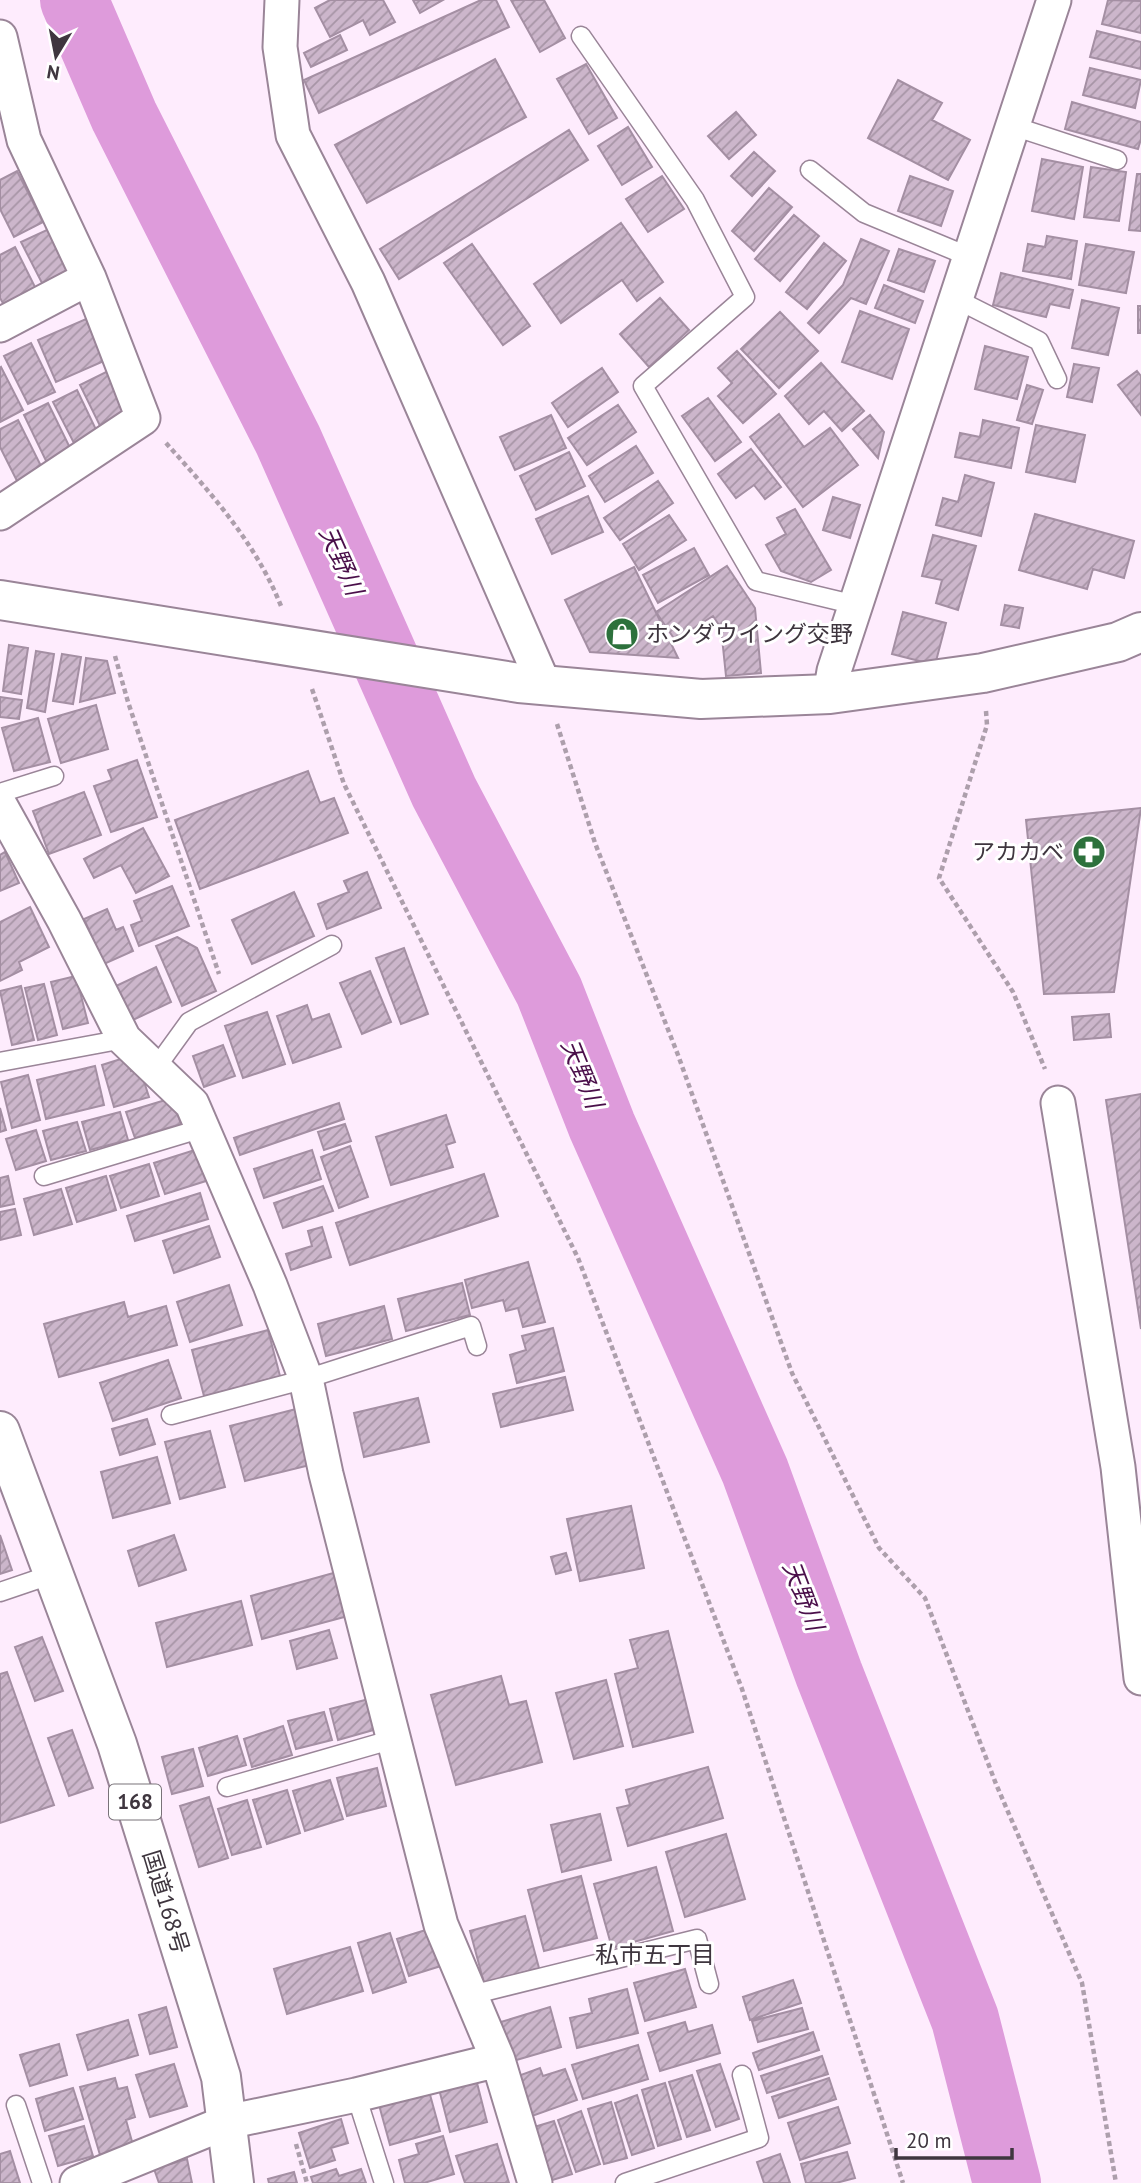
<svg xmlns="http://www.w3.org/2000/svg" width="1141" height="2183" font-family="'PT Sans','Noto Sans JP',sans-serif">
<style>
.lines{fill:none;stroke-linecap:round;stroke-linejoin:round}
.river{stroke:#de9bdb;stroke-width:68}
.building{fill:url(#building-hatch);stroke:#a48fa3;stroke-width:2}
.lane-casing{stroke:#9a8598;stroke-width:21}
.street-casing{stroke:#9a8598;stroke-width:37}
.secondary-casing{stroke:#9a8598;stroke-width:42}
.highway-casing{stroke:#9a8598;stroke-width:42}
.path{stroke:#ad9fac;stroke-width:4.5;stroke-dasharray:5 3.5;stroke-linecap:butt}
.lane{stroke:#fff;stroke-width:18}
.street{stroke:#fff;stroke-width:33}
.secondary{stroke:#fff;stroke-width:38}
.highway{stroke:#fff;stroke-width:38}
.labels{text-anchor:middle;stroke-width:6;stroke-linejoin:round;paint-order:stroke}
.shield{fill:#fff;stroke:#797279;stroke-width:2}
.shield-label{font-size:21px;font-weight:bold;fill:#3f363f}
.poi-label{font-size:23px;fill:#3f363f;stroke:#fff;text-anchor:start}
.street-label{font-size:23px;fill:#3f363f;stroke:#fff}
.water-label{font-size:24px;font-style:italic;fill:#4a0f4a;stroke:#fff}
.neighbourhood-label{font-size:24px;fill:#3f363f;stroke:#fff}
</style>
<defs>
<pattern id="building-hatch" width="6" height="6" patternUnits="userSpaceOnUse" patternTransform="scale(1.75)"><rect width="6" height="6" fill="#ccb6cb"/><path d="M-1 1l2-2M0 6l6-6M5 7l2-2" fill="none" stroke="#a795a6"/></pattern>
</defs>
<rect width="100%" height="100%" fill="#feecfd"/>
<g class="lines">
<path class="river" d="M74,0L124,116L288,440L444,792L549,991L602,1126L755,1471L829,1674L965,2019L1007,2183"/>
</g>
<path class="building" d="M330,0H383L395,22L370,35L363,20L330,37L315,8Z
M413,0H443L420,13Z
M481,0H496L509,27L319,113L304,80Z
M511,0H544L565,38L540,52Z
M1108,0L1141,1V33L1102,24Z
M1097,31L1141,42V69L1090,57Z
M340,35L347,50L311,67L304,53Z
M495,59L526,117L367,203L335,145Z
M586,64L617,118L589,134L557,79Z
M1090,68L1141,80L1135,108L1083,95Z
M898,80L942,103L932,120L970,140L948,180L868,138Z
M1072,102L1141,122V139L1138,149L1065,129Z
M736,112L756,135L729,159L708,136Z
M628,127L652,167L622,185L598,146Z
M569,130L588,160L399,279L380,249Z
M754,152L775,171L752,196L731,176Z
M1042,159L1083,167L1074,219L1032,211Z
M1091,167L1126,172L1119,221L1084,217Z
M17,171L43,222L14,237L0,209V180Z
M1137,174H1141V231L1129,230Z
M662,176L684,209L648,232L626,199Z
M910,176L953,191L941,226L898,211Z
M769,188L792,207L754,251L732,231Z
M794,215L819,236L780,281L755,259Z
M621,223L663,282L637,301L622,280L561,323L534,284Z
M49,229L71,271L43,285L21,242Z
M1047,236L1077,241L1071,279L1023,271L1028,244L1045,247Z
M861,239L889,251L866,304L851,298L819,333L808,323L843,285Z
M824,243L846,261L807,309L786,292Z
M472,244L530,326L503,345L444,263Z
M1086,244L1134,252L1126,293L1079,285Z
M15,247L36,289L4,305L0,298V255Z
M899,249L935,261L924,292L888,280Z
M1001,273L1073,290L1069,308L1050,304L1046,317L993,305Z
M884,285L923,301L915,323L875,308Z
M660,298L689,330L649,367L620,334Z
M1082,300L1119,308L1108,355L1072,348Z
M1138,306H1141V333H1138Z
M860,311L909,329L892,379L842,362Z
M780,312L818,351L779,388L741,349Z
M86,319L104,361L56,382L38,340Z
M31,343L55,392L28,404L4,356Z
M985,346L1028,357L1017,399L975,389Z
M737,351L776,394L743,423L718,396L732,383L718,368Z
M821,363L864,411L842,431L824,411L809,424L785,396Z
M1074,364L1099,368L1092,402L1067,397Z
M1,367L23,410L0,422V368Z
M602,368L618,392L568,427L552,403Z
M110,370L132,418L103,432L80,385Z
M1137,371L1141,376V415L1118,385Z
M1027,385L1043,390L1032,424L1017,420Z
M77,390L101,440L78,451L53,402Z
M708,398L741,442L715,461L682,416Z
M48,403L73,454L48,465L24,415Z
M618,405L636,432L587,465L568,438Z
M779,414L804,447L830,428L858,465L803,507L750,437Z
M551,415L566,448L515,470L500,437Z
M870,415L884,432L878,458L853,429Z
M18,420L44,472L19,485L0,447V429Z
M983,420L1019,428L1011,468L955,457L960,433L980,437Z
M1036,425L1085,435L1075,482L1026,472Z
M636,446L653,473L605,502L589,476Z
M751,449L781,487L765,499L754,485L736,498L718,474Z
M569,452L585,486L536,510L520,476Z
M965,475L994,483L981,536L936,525L943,498L958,502Z
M658,481L673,503L620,540L604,518Z
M588,496L603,532L552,554L536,519Z
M833,497L860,505L850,538L823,530Z
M795,509L831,570L811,582L781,571L766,545L786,534L777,518Z
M1035,514L1134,541L1124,578L1093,569L1087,589L1019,570Z
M669,515L686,540L639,570L623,544Z
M933,535L976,546L958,610L936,603L942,580L922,576Z
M694,548L709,575L658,603L643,575Z
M727,566L755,608L761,673L726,676L721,628L713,616L675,640L656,612Z
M634,567L678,658L590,652L565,600Z
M1005,605L1023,608L1019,628L1001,625Z
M903,612L946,623L935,665L892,654Z
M9,645L28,648L21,694L3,691Z
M36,651L54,654L45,712L27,708Z
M62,654L81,657L73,704L53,701Z
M86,658L107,661L115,693L80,702Z
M0,697L22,700L19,719L0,717Z
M96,705L108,749L61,763L48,719Z
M38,718L50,762L14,771L2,728Z
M137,760L157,817L111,832L94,786L112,780L108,770Z
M308,771L320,803L334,798L348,833L200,889L175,820Z
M84,792L101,835L49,854L33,811Z
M1141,808L1114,992L1044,994L1026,820Z
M143,828L169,876L136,893L121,865L94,878L84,859Z
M5,852L19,883L0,891V855Z
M367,872L381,908L327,929L318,904L349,892L344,881Z
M172,886L189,926L139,946L131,925L142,921L134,901Z
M294,892L314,936L252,964L232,920Z
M30,907L49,947L19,962L22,970L0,981V922Z
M107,909L116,930L123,927L133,951L104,964L84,919Z
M177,937L197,948L216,991L182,1006L156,946Z
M404,948L428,1014L401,1024L376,958Z
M156,967L171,1002L133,1020L116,986Z
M370,971L391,1022L362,1034L340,983Z
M76,976L88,1023L63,1029L51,982Z
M44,984L57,1035L38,1040L25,988Z
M21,986L34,1040L12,1045L0,991Z
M307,1005L312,1020L329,1014L341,1047L293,1063L277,1016Z
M267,1012L285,1064L243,1078L225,1026Z
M1109,1014L1111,1037L1074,1040L1072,1017Z
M223,1045L235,1076L204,1087L193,1056Z
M127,1057L131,1071L140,1069L149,1097L114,1107L102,1065Z
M95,1066L104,1105L46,1119L37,1080Z
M28,1075L40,1120L12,1128L1,1082Z
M1141,1094V1329L1106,1100Z
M172,1098L181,1124L135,1138L126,1112Z
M339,1103L344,1119L240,1155L234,1138Z
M0,1108L6,1130L0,1132Z
M120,1112L128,1140L90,1150L82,1122Z
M446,1115L455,1142L446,1145L453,1167L391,1185L376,1137Z
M77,1122L86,1151L51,1160L43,1131Z
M345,1124L351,1141L324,1150L318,1132Z
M36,1130L46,1161L16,1170L6,1139Z
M350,1146L368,1197L339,1208L321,1157Z
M198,1149L209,1180L165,1194L154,1163Z
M312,1150L321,1179L264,1198L254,1169Z
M149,1164L159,1196L121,1208L110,1176Z
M484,1174L498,1216L350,1265L336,1223Z
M8,1176L14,1204L0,1207V1178Z
M106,1176L116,1210L77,1222L66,1188Z
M323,1186L333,1211L283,1228L274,1203Z
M61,1189L72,1224L34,1235L24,1199Z
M200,1193L208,1219L135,1241L127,1216Z
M15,1209L21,1235L0,1240V1212Z
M209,1226L220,1257L174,1273L163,1241Z
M322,1227L331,1257L291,1270L286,1254L312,1246L308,1231Z
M528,1262L545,1322L523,1327L518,1308L506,1311L503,1300L472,1308L465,1280Z
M462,1283L470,1315L406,1331L398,1299Z
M229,1285L242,1325L190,1342L177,1302Z
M124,1302L128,1317L166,1306L177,1345L59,1377L44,1324Z
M384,1306L392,1339L326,1356L318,1324Z
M553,1328L564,1371L517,1383L510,1355L526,1350L522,1336Z
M268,1330L280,1376L204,1396L192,1350Z
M168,1360L181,1398L113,1421L100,1383Z
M565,1377L573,1410L501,1427L493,1394Z
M418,1398L429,1442L364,1457L354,1413Z
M300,1408L314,1464L245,1481L230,1426Z
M147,1419L155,1444L120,1455L112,1429Z
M210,1431L225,1487L180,1499L165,1442Z
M157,1457L170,1503L113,1518L101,1472Z
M631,1506L644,1568L580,1581L567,1519Z
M0,1535L12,1570L0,1574Z
M174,1535L186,1570L139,1586L128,1551Z
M566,1553L571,1570L556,1574L551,1557Z
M337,1572L348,1616L262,1639L251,1596Z
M241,1601L252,1645L167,1667L156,1623Z
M329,1630L337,1658L297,1669L290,1641Z
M668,1631L693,1732L633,1747L615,1674L638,1668L630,1640Z
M42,1637L63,1691L35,1701L15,1647Z
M7,1672L54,1805L0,1823V1674Z
M501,1676L509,1705L526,1701L542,1762L456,1785L431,1695Z
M606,1680L623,1746L574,1759L556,1693Z
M369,1699L377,1729L338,1740L330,1709Z
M324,1712L332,1740L296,1749L288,1721Z
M283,1726L292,1755L252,1767L244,1739Z
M72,1730L93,1788L69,1796L48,1738Z
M237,1736L246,1765L208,1776L199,1748Z
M193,1749L203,1786L172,1794L162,1757Z
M708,1767L723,1818L628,1846L617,1808L630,1805L626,1790Z
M377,1768L386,1806L347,1816L337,1778Z
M330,1780L343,1819L305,1831L293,1791Z
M287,1790L300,1833L267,1844L253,1800Z
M209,1797L228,1858L199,1867L180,1806Z
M247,1800L261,1847L232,1855L218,1809Z
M600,1814L611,1860L562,1872L551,1825Z
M726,1834L745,1899L685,1917L666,1852Z
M656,1867L673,1931L612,1948L594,1884Z
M581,1876L597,1938L544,1951L528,1890Z
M525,1916L539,1968L484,1983L470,1931Z
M432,1928L444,1965L409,1976L397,1939Z
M390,1933L406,1982L373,1993L358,1943Z
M350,1947L363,1991L287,2014L274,1969Z
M685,1969L696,2007L645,2021L634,1983Z
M793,1980L801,2003L750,2020L743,1997Z
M627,1989L638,2033L577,2048L570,2018L592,2013L589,1999Z
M166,2007L177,2047L150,2054L139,2015Z
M550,2007L561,2047L513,2061L501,2022Z
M802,2008L808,2029L758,2042L752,2021Z
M128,2020L138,2055L88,2070L77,2035Z
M685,2022L688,2032L712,2025L720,2053L660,2071L648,2033Z
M813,2032L819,2050L759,2070L753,2053Z
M59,2044L67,2075L30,2086L20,2055Z
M638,2045L648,2079L583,2099L572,2065Z
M822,2056L828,2074L767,2093L761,2076Z
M174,2064L187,2106L150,2117L136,2075Z
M720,2064L739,2119L716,2127L697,2071Z
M540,2068L543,2076L565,2069L577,2100L532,2116L518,2076Z
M692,2075L710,2130L687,2137L669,2082Z
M115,2078L118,2089L127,2087L135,2117L126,2120L133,2145L100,2155L80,2087Z
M829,2078L836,2099L779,2118L772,2097Z
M476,2079L487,2122L450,2132L439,2089Z
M665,2083L681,2139L658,2146L642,2090Z
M73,2088L83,2119L45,2131L36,2099Z
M429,2091L440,2131L390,2145L379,2105Z
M637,2095L654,2148L632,2155L615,2103Z
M611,2102L627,2158L604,2164L588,2109Z
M838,2107L850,2143L800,2160L788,2123Z
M581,2111L600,2164L576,2172L558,2120Z
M341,2119L348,2143L331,2148L335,2160L310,2168L299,2133Z
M554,2121L572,2174L549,2181L531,2128Z
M84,2126L93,2156L58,2166L49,2136Z
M443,2136L454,2174L424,2183H405L399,2160L419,2154L416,2144Z
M497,2144L509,2183H465L456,2156Z
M10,2151L20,2183H0V2154Z
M847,2152L855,2178L836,2183H806L801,2164Z
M780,2154L790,2183H764L757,2162Z
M187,2159L192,2183H159L154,2169Z
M336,2169L339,2176L361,2169L366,2183H313L311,2177Z
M294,2172L297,2183H269L268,2179Z"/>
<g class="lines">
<defs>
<path id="lane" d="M581,36L695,200L745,297L643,386L756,581L856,605
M1013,126L1117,160
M810,170L864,213L970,257
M956,299L1039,341L1057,379
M0,793L54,776
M0,1062L124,1039
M155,1069L189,1022L332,945
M44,1176L203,1128
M171,1415L306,1379L471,1326L477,1346
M0,1592L53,1574
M227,1787L394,1739
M471,1995L697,1939L709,1984
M356,2095L384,2183
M16,2105L42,2183
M625,2183L759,2138L742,2075"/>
<path id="street" d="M282,0L280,47L293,135L368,282L545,687
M0,37L24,140L89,278L143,418L0,513
M0,325L89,278
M830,694L834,671L1054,0
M0,805L64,920L124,1039L192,1104L270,1285L306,1379L326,1474L441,1925L498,2060
M1058,1103L1118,1467L1141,1678
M77,2183L227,2122L356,2095L498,2060L535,2183"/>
<path id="secondary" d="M0,600L519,683L701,699L830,694L983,673L1118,642L1141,632"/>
<path id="highway" d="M0,1431L117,1744L221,2077L234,2183"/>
</defs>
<use href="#lane" class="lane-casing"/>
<use href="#street" class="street-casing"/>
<use href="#secondary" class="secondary-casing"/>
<use href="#highway" class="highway-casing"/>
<path class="path" d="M166,443C210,492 256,543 281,606
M115,656L128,702L219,974
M312,689L344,784L578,1258L742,1689L903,2183
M986,711L987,725L939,878L1013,992L1045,1069
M557,724L595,843L678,1055L792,1373L879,1548L925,1598L996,1784L1082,1983L1116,2183
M296,2144L307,2183"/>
<use href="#lane" class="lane"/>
<use href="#street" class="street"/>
<use href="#secondary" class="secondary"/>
<use href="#highway" class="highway"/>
</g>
<defs>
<symbol id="shop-disc" viewBox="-11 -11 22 22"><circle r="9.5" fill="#2d713c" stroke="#fff"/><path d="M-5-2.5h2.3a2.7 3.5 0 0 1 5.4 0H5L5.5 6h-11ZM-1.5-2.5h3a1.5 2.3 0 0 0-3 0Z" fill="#fff"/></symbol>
<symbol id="pharmacy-disc" viewBox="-11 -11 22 22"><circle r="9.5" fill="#2d713c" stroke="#fff"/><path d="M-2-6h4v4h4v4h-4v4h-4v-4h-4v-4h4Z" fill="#fff"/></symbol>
</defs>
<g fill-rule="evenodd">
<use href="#shop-disc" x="603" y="615" width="38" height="38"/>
<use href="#pharmacy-disc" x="1070" y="833" width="38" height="38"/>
</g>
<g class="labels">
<rect class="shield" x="109" y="1784.5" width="52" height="35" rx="5"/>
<g class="shield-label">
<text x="135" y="1809">168</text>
</g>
<g class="poi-label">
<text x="646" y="642">ホンダウイング交野</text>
<text x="1064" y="860" text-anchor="end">アカカベ</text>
</g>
<g class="street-label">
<text transform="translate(166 1902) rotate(73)" y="8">国道168号</text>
</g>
<g class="water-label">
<text transform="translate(341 561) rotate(66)" y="8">天野川</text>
<text transform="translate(582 1074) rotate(68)" y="8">天野川</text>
<text transform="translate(803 1596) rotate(69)" y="8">天野川</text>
</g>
<g class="neighbourhood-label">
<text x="655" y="1963">私市五丁目</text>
</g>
</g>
<g transform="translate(56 56) rotate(190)" stroke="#ffffff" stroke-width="5" paint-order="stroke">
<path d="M0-5L12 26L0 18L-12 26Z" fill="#3f363f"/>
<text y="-10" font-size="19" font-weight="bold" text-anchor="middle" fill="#3f363f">N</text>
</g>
<path d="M896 2148v10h116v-10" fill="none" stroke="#3f363f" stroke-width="3.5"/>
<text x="906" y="2148" font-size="21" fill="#3f363f" stroke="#ffffff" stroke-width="5" paint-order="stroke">20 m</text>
</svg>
